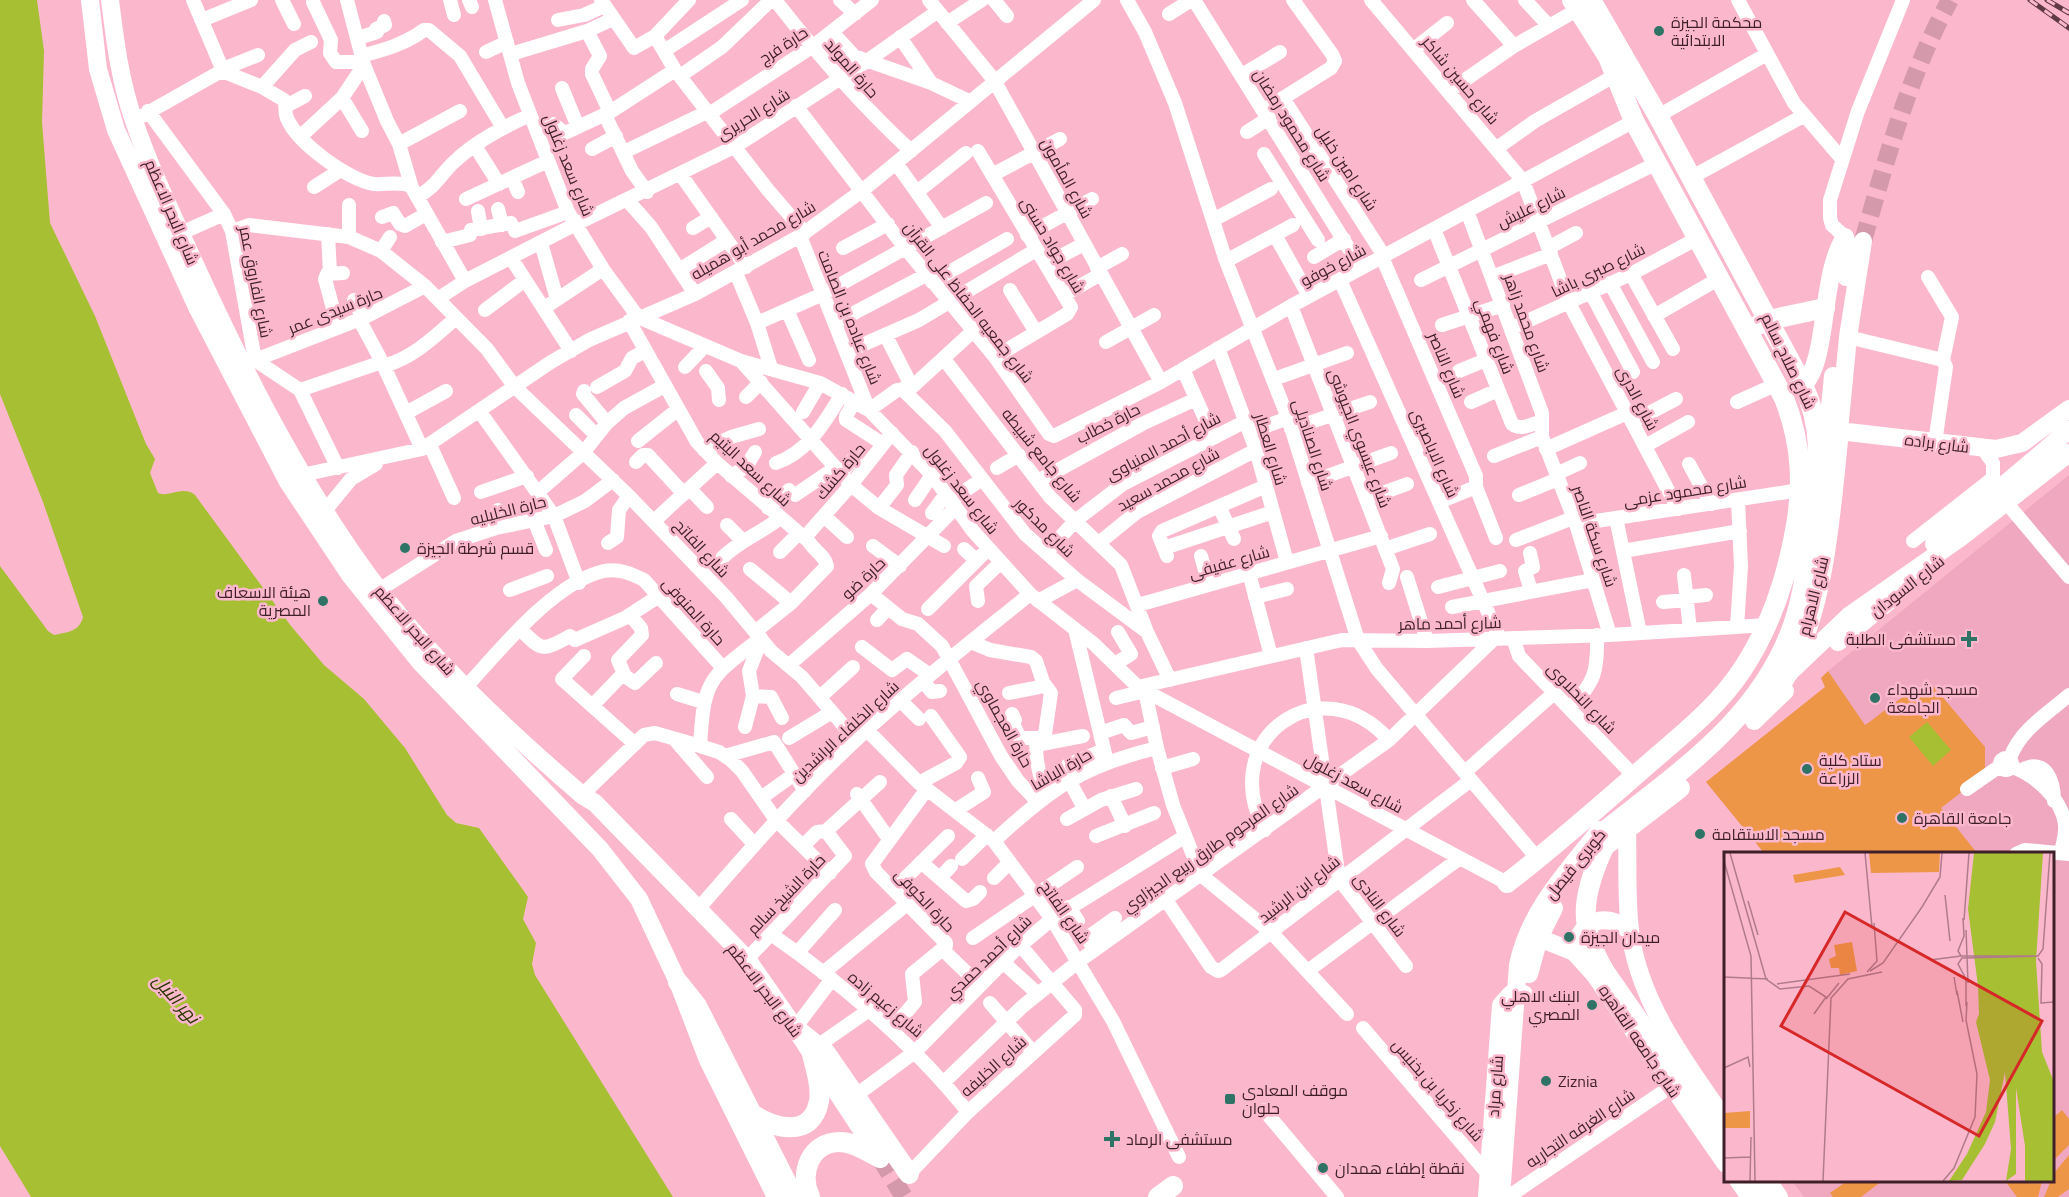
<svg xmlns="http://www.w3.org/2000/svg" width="2069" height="1197" font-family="'Titillium Web',Cairo,sans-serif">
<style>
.built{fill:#efa8bf}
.green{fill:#ee9648}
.water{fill:#a7bf32}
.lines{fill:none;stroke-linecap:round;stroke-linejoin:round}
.major-tunnel{stroke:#d599ac;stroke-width:18;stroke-dasharray:18 9;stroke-linecap:butt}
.minor{stroke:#fff;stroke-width:14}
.major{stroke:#fff;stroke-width:18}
.highway{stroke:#fff;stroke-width:20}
.rail-casing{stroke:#603a47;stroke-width:5}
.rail{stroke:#fbb8cc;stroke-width:3;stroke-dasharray:9;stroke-linecap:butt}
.poi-dot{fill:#2e7366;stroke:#fbb8cc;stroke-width:2}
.labels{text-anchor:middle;stroke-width:5;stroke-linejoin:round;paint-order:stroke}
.poi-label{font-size:16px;fill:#3f1f2a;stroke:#fbb8cc;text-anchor:start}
.street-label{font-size:16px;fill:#3f1f2a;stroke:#fbb8cc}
.water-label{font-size:18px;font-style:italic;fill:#2d3600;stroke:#fbb8cc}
.inset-road{fill:none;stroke:#b07b8b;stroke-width:1.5}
.view{fill:#d62828;fill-opacity:0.15;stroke:#d62828;stroke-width:3}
.inset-edge{fill:none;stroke:#3f1f2a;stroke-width:3}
</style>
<rect width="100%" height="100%" fill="#fbb8cc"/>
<path class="built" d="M2069,475V1197H1804L1792,1181L2052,1180V854L1764,853L1706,782L1825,687L1821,678L1828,671Z"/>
<path class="green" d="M1828,671L1865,725C1882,714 1915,682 1934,687L1985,747V774L1941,808L1977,853H1764L1706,782L1825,687L1821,678Z
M2062,1110L2069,1119V1145L2053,1161V1118Z
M2069,1155V1189L2058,1197H2044L2054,1173Z
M1847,1181V1180L1882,1181L1861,1197H1833L1830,1193Z
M2005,1181H2042L2038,1197H2017Z"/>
<path class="water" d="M0,0H37L44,51L42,122L50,223L95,316L146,444L155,459L150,473L158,493C170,498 182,485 195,495L291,626L324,665L364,699L405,748L447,815L456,823L479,828L528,897L523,919L536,943L532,964L535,975L673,1197H31L0,1146V566L48,631L54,635C68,632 79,632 83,617L43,502L0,394Z
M1927,722L1951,750L1933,766L1909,737Z"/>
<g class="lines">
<path class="major-tunnel" d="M1863,241C1886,160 1909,74 1950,0
M880,1158L904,1197"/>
<path class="minor" d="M193,0L224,73
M282,0L294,24
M347,0L364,65L387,121L399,144L412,188
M450,0L454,15
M469,0L472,7
M495,0L518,83L568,212L603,269L638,317L741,361L820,383L869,410L932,475L973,531L1030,594L1094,644L1138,687L1507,883
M601,0L634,48L655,36L689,0
M775,0C817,54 861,105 911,151
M840,0L855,14
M929,0L994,80L1161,382
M994,0L1007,16
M1127,0L1145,32L1175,103L1226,261L1288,418L1358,640L1377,669L1538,859
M1194,0L1361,268
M1371,0L1523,181L1569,303L1678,509
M1473,0L1514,46
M1525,0L1549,26
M1738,0L1794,103L1842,159
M313,2L331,40L330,53L336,62H363
M1169,14L1191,0
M202,20L251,0
M558,20L584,15L604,6
M947,23L982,0
M587,31L600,56L592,69V74L610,112
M832,32L854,56L931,83L969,101
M655,36L675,70L768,190L805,233
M900,37L931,83
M358,38L377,32L376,29L385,25L384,21
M1414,49L1447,23
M664,51L742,0
M486,52L507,42
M511,54L587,31L613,19
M361,56C384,50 405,44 424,30H429L460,56L503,128
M223,69L258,55
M1242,75L1280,52
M680,76L722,47L771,0
M262,87L295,50L311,42
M562,88L578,127
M1449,91L1514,46L1577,10
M342,98L362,131
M1283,98L1384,256
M286,106L305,96
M796,106L906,249L995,357L1049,434L1054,436L1161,382L1291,306L1634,121
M1264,110L1331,68L1335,61L1332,54L1293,0
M148,111L224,214L232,231L255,360L300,390L338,468
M709,114L812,47L872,0
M605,115L632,171L647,192
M1658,116L1767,54
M133,121L218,73H227L262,87L284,100C287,107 284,112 287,118C296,142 348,180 374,184C386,185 399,181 411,186L465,281
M537,130L553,124L565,133L610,112L675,70
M1247,132L1269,118
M301,136L342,98L364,65
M399,144L460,111
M475,146L499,184
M1497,148L1535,121L1614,76
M592,149L616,136
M978,151L1071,307L1067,314L995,357
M624,152L707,112
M1264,154L1318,240
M896,163L942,228
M681,175L746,267
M992,175L1060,139
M1692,177L1803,116
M512,178L518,192
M314,187L339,171
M917,192L966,153
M417,197C437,186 439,176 454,162C476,141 504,127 530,115
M466,199L548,161
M628,201L651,227L695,294
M349,205V237
M498,209L502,225
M478,211L481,229
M1467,211L1542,413V437L1576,524L1610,635
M382,217L393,213L400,224L405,226L426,214
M1213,220L1271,189
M693,228L711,217
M1434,229L1512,424C1521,431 1532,424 1542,421
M232,231L249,225L349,237L381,251L425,286L487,349L515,387L629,496L726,597L771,651L802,677L856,740
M515,231L568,212
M181,233L224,214
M328,234L330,273
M1027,235L1092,199
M1275,235L1309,296
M800,236L869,410L897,390L912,387L973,331
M1845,237L1832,225L1830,218V200L1858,111L1903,0
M442,242L470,235L471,230L511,223
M541,243L557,299
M843,248L888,224
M1548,248L1576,233
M381,251L390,237
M1061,256L1084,244
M1314,257L1344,239
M1382,257L1476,476V487L1496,538
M511,258L571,351
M1226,261L1293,225
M1097,268L1122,254
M679,270L727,240
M736,273L757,323L771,368
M1631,274L1673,349
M1492,277L1551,254
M1928,277L1952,317L1943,360
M1340,280L1500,639
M1421,280L1657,163
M932,282L1007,239
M1610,283L1653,362
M1010,290L1036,332
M1591,293L1633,372
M1064,295L1101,274
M439,298L465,281L574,225L736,146L867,61L938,11
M354,300L363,318
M1291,306L1393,569L1389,583
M544,308L603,269
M485,310L525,280
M787,310L809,360
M1654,316L1720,278
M359,319L382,362L422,449
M629,321L697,442L717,463L806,539
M757,323L823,294L986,203
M835,323L926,275
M1442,325L1503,305
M338,327L325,279L327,274L343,273
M1512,328L1631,274L1698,238
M886,336L912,387
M1848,337L1943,360L1946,367L1935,443
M1106,342L1154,315
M1218,348L1256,450L1287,562
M846,352L919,320L1036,250
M944,359L1050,497L1121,565L1147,632
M255,360L363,318L425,286
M742,362L851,485L879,508L944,546
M384,366C414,357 433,338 456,318
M685,367L705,346
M1183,369L1213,437
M706,371L718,388L719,400
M1459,371L1486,360
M1274,379L1347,353
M597,387L625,371L632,358L645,351
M902,389L945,431L1025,534L1077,580L1147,632L1170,680
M300,390L382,362
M584,391L583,394L607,423
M746,397L761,382
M855,401L846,416V420L883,444
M1471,402L1498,390
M1737,402L1777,384
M480,412L554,516L579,583
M803,412L820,383
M406,413L446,391
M576,415L596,435
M1632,422L1676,399
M1291,429L1370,402
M1250,432L1288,418
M638,441L677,410
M430,445L454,498
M1645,446L1688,422
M1546,449L1627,413
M704,450L731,437L759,429
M1494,456L1542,437
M636,462L643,455H648L684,494
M776,463C808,452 825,422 842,394
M1689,464L1711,504
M997,468L1019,455
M840,474L856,456
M1556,474L1580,463
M302,475L422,449L551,362L589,340L695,294L800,236L863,190L1094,0
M731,476L746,467L755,452
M1038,481L1142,424L1196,399
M1308,483L1391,453
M690,489L707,507
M481,492L527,476
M538,492L583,453L607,423L624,408L664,386
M795,495L835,468
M1519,495L1558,479
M1366,499L1407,484
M915,500L932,475
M950,501L982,479
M1439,502L1476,487
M1219,506L1234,539
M2010,507L2069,577
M768,508L789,490
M879,508L897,485L896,475L912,452
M498,510L504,526
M324,512L351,479L376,464
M932,513L946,494
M824,516L847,537
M1616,518L1640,633
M534,520L546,550
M654,521L717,463
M1576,524L1800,490
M727,525L742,540
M1516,540L1573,518
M1913,541L1993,478V463L1983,449
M1100,542L1137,512L1256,450
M608,543L617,537L619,510L629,496
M873,546L900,566
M1164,548L1273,512
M964,549L976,560
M1385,549L1430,534
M1623,551L1740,531
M780,552L799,533
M1046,553L1075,521L1123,484L1246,421
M1530,553L1533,567L1525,571L1531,591
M1167,556L1159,536L1162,531L1266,486
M1201,556L1209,585
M722,558C740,540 760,534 780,518
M750,569L791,603
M1249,573L1271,656
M1684,575L1690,630
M1407,577L1427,641
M1438,587L1500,571
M379,590L456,541L496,528L554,516L585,501L613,480
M510,590L547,576
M871,594L902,619L918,624L942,646L1001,756L1018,781L1037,801
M1255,597L1287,589
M1686,597L1706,595
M978,601L976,586L1000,563
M1038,601L1077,580
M1663,602L1687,600
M1138,605L1381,536
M1452,607L1593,580
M928,609L988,549
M877,620L888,608
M1737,627L1741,566L1738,500
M520,629C543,652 542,651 570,636L575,640L625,618L659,596
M1075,629L1107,762
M756,631L791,603L827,566C825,554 809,548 806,536L851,485L892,433
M1513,638L1519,656L1634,776
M971,642L990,650L1031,657L1036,661L1043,682L1051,693L1045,734L1037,740C1034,760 1041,775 1044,795
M862,647L892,670L907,659L930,675
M1306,648L1339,879L1406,966
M584,656L562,679L635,744
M1115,664L1131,654L1118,632
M789,665L871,594L954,509
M625,676L618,660L642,635L641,628L630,615
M923,681L932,692L940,691
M466,687C500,650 554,582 604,571C619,568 632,574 644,580L723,668
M1138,687L1342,640L1427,641L1610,635L1767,625
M1009,693L1045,686
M677,694L703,702
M753,696L771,697L782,718
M820,697L853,667
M1116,698L1145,691L1157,748L1173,805L1201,875L1271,932L1347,1014
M901,701L919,719
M592,706L619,678L625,676L635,683L656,663
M1569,708C1595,683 1598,671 1597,635
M1012,714L1015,720L1012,722L1020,738H1038
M745,727L753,696L749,671L761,640
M867,730L919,783L994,841L1052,919L1113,1021L1179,1157
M1100,733L1124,725L1131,733L1153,727
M789,738L832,712
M676,741L707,777
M1036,745L1083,736
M700,746C704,678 709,678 761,638
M725,756L774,742L805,791
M2000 764a6 6 0 1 1 12 0a6 6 0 1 1-12 0Z
M2010,758C2020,730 2047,714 2069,695
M1068,765L1104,750
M2012,767C2035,775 2062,799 2065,824C2066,833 2063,843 2061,852
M1162,768L1193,759
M2022,770C2046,757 2054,781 2054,801
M1465,772L1554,693
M1069,780L1084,808
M919,783L956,763L960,757L931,716
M1967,789L2000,766
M857,794L889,839
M582,795L644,735L655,733L700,746L719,752L731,760L742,771L776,820L830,873
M1111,796L1125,826
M761,798L793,775
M956,810L984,792L978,778
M731,819L754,844
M1067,819L1101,800L1136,789
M1265,830C1215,738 1321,664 1389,740
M1096,836L1154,813
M994,841C1049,790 1081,766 1157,748
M803,846L817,832L826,831
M2016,854L2025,850L2069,854
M962,859L987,835
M921,862L966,901L973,899L980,892
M940,878L951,866
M994,878L1010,862
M894,889L948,836
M1166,900L1211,967L1218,971L1221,970L1471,780
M1069,907L1078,921
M699,908C750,849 801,791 858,738C913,687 972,641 1030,594
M771,934C844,985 912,1042 968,1112
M973,938L1077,867
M942,949L967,973
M1095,950L1087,938L1115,918
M798,952L835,910
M747,959L845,856L826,831L880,782
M1003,962L1038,994
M1309,970L1460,858
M823,973L908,903
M990,1003L1033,1052
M795,1028L832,979
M1363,1028L1488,1174
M892,1029L915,1002L912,974L946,946V943L876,872L872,864L927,789
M819,1045L869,1010
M944,1082L1023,1006L1079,961L1389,740L1494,639
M855,1096L916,1051L1016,949L1052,919L1184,837
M1264,1110L1337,1197
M909,1174L968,1112L1075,1015V1010L1020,945
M1508,1197L1670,1087"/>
<path class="major" d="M90,0L98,69L116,130L197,307L288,482L350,575L421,663L600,849L639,899L678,982L708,1060L776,1197
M110,0C115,40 120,82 134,121C151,171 175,220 197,269C247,378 306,494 379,590C438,666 509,732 582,795L595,803L747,959L795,1028L880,1158
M1845,237L1849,257L1846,277
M1863,241L1848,337L1839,431L1996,449L2022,443L2069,409
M1803,385C1829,361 1820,274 1845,237
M1825,456L1833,376
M1934,544L2069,430
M1838,642L1894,597
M1790,672L1850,615L1960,538L2069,453
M1754,721L1785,691
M1627,829C1628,863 1626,897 1630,930C1638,1001 1686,1064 1726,1121
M1539,938L1574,952L1595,975L1726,1164
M1574,952C1580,920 1605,911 1630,931
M1529,974L1539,938L1554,908
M1738,1180L1750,1197
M1767,1180L1779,1197
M1487,1197L1501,1005L1511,994H1524
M1501,1197L1518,965C1529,911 1567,872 1600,830"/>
<path class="highway" d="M1591,0L1658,116L1803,385C1825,432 1818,468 1812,518C1808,554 1805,591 1793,625C1761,718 1680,771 1606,830
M1758,325L1769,320L1825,308
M1769,699C1776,690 1785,680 1790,669C1826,601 1831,506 1839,431
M1604,847C1582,895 1577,926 1605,972L1726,1146
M1585,861L1680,788
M1507,883C1555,846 1600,806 1646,766C1680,736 1717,708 1742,670C1769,629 1785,583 1794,536C1804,487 1802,444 1784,398L1634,121L1608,57L1572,0
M678,982L697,1006L794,1197
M795,1028L825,1052L909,1174
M751,1113C773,1128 812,1140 819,1101C822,1086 815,1068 812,1054
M1750,1180L1761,1197
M810,1197C799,1173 810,1142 840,1142C854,1142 868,1152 880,1158
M1158,1197L1173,1186"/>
<defs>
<path id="rail" d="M2030,0L2069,28
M2047,0L2069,13"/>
</defs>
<use href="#rail" class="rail-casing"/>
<use href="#rail" class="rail"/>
</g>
<g class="poi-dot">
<circle cx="1659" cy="31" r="6"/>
<circle cx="405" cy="548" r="6"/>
<circle cx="323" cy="601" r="6"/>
<path d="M1966 630h6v6h6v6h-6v6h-6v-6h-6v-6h6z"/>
<circle cx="1875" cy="698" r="6"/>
<circle cx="1807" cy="769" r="6"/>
<circle cx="1902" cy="818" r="6"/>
<circle cx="1700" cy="834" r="6"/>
<circle cx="1569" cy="937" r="6"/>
<circle cx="1592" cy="1005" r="6"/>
<circle cx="1546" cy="1081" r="6"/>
<rect x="1224" y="1093" width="12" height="12" rx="3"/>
<path d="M1109 1130h6v6h6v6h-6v6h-6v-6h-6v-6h6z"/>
<circle cx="1323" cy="1168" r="6"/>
</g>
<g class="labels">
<g class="poi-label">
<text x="1671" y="28">محكمة الجيزة<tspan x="1671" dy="18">الابتدائية</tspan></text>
<text x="417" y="554">قسم شرطة الجيزة</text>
<text x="311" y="598" text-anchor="end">هيئة الاسعاف<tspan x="311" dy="18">المصرية</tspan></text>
<text x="1956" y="645" text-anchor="end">مستشفى الطلبة</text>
<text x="1887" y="695">مسجد شهداء<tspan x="1887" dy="18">الجامعة</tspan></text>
<text x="1819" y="766">ستاد كلية<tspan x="1819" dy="18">الزراعة</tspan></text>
<text x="1914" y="824">جامعة القاهرة</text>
<text x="1712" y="840">مسجد الاستقامة</text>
<text x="1581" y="943">ميدان الجيزة</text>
<text x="1580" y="1002" text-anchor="end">البنك الاهلي<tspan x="1580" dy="18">المصري</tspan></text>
<text x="1558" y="1087">Ziznia</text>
<text x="1242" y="1096">موقف المعادى<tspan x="1242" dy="18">حلوان</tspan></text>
<text x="1126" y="1145">مستشفى الرماد</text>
<text x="1335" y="1174">نقطة إطفاء همدان</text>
</g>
<g class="street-label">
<text transform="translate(783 45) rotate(-33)" y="6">حارة فرج</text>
<text transform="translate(852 68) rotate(49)" y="6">حارة المولد</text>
<text transform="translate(1461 80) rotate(50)" y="6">شارع حسين شاكر</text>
<text transform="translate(753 114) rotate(-32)" y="6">شارع الحريرى</text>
<text transform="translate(1292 125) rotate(58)" y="6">شارع محمود رمضان</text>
<text transform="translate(569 165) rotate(68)" y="6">شارع سعد زغلول</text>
<text transform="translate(1347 168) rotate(57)" y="6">شارع امين خليل</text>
<text transform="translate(1067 178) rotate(61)" y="6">شارع المأمون</text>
<text transform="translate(1531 207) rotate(-26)" y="6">شارع عليش</text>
<text transform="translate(172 212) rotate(67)" y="6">شارع البحر الاعظم</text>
<text transform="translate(753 240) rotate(-30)" y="6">شارع محمد أبو هميله</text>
<text transform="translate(1053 245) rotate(59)" y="6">شارع جواد حسنى</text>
<text transform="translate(1333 265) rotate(-28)" y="6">شارع خوفو</text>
<text transform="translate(1598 270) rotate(-26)" y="6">شارع صبرى باشا</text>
<text transform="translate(256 282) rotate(79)" y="6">شارع الفاروق عمر</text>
<text transform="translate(969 302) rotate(52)" y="6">شارع جمعيه الحفاظ على القرآن</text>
<text transform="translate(335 310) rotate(-22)" y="6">حارة سيدى عمر</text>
<text transform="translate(850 317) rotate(68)" y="6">شارع عباده بن الصامت</text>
<text transform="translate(1527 323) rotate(70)" y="6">شارع محمد زاهر</text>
<text transform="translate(1495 336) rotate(69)" y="6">شارع فهمي</text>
<text transform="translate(1789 361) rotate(64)" y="6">شارع صلاح سالم</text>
<text transform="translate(1447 365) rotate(67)" y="6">شارع الناصر</text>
<text transform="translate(1638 398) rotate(62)" y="6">شارع الدرى</text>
<text transform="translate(1108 423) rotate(-27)" y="6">حارة خطاب</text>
<text transform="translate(1360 438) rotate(69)" y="6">شارع عيسوي الجيوشى</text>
<text transform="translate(1937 443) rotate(7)" y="6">شارع براده</text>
<text transform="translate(1313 445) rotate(72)" y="6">شارع الصناديلى</text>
<text transform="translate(1163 446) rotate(-28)" y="6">شارع أحمد المنياوى</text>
<text transform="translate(1271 449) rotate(73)" y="6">شارع العطار</text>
<text transform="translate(1435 453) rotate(66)" y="6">شارع الاباصيرى</text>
<text transform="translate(1042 455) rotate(51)" y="6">شارع جامع شبيطه</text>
<text transform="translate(751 468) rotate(43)" y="6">شارع سعد اليتيم</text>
<text transform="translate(840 471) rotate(-50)" y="6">حارة كشك</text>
<text transform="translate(1168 479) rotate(-29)" y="6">شارع محمد سعيد</text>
<text transform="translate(962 489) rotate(52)" y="6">شارع سعد زغلول</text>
<text transform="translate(1685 491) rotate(-9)" y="6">شارع محمود عزمى</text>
<text transform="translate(508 510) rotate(-14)" y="6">حارة الخليليه</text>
<text transform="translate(1045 527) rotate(45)" y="6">شارع مدكور</text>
<text transform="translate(1595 536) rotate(71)" y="6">شارع سكة الناصر</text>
<text transform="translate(702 548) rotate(47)" y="6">شارع الفاتح</text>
<text transform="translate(1229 562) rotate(-16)" y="6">شارع عفيفى</text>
<text transform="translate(863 578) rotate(-43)" y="6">حارة ضو</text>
<text transform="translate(1907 586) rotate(-38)" y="6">شارع السودان</text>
<text transform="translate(1813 596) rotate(-76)" y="6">شارع الاهرام</text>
<text transform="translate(694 611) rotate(48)" y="6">حارة المنوفى</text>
<text transform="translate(1450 623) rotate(-1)" y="6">شارع أحمد ماهر</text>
<text transform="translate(415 630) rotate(49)" y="6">شارع البحر الاعظم</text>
<text transform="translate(1582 698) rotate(46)" y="6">شارع النحلاوى</text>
<text transform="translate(1005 723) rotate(61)" y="6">حارة العجماوي</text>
<text transform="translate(845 731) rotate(-43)" y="6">شارع الخلفاء الراشدين</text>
<text transform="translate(1061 769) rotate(-30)" y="6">حارة الباشا</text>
<text transform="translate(1354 783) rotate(28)" y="6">شارع سعد زغلول</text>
<text transform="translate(1210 848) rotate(-35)" y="6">شارع المرحوم طارق ربيع الجيزاوي</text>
<text transform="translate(1575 864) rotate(-51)" y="6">كوبرى فيصل</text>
<text transform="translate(1299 889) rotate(-38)" y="6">شارع ابن الرشيد</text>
<text transform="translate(786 894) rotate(-46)" y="6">حارة الشيخ سالم</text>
<text transform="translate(925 900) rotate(47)" y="6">حارة الكوفى</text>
<text transform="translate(1380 905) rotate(53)" y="6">شارع النادى</text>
<text transform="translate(1065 912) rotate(55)" y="6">شارع الفاتح</text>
<text transform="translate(988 957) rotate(-44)" y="6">شارع أحمد حمدي</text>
<text transform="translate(765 990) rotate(53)" y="6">شارع البحر الاعظم</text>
<text transform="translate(886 1004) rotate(40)" y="6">شارع زعيم زاده</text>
<text transform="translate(1640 1041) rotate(56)" y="6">شارع جامعه القاهره</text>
<text transform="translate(993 1066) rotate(-42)" y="6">شارع الخليفه</text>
<text transform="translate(1495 1086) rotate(-86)" y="6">شارع مراد</text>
<text transform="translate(1438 1090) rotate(49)" y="6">شارع زكريا بن بخنيس</text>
<text transform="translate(1580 1128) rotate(-34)" y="6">شارع الغرفه التجاريه</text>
</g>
<g class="water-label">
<text transform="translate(176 999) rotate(48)" y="6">نهر النيل</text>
</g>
</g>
<g transform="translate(1724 852)">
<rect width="330" height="330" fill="#fbb8cc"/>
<path d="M145,1H216L215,20L147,21ZM116,15L121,23L71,31L69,23ZM128,90L133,119L116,123L115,116H107L105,107L112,104L110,93ZM26,259V276H0V261Z" fill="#ee9648"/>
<path d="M250,1H319L312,109L318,200L330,230V329H301V294L292,236V322L282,329L287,297L281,220L271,270L261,292L238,328L225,329L243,302L262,260L266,228L252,170L255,162L254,134L244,57Z" fill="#a7bf32"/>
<path class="inset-road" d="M6,1L42,127L56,137L85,134L102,145L90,162M141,1L148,75M0,9L27,104L31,329M221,43L226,89M24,49L34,83M240,68L245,1M242,78L244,131M237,104L234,99L240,84L239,66M314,104L319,97L326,1M314,106L318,112L317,151L330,150M206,108L237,104H315L238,106L234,112L242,127V154M146,119L159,111L198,55L216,25L218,1M143,120L153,109L150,71M0,125L44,127M230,125L233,143M53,132L126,122M233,139L239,170M102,147L115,131M0,216L24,205L26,215M0,306L26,305M26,329L27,285M99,329L107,146L124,127L158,120M219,329L230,316L251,265L253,222L242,168L243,150"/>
<path class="view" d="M121,60L318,169L255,284L57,174Z"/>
<rect width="330" height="330" class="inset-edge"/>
</g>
</svg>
